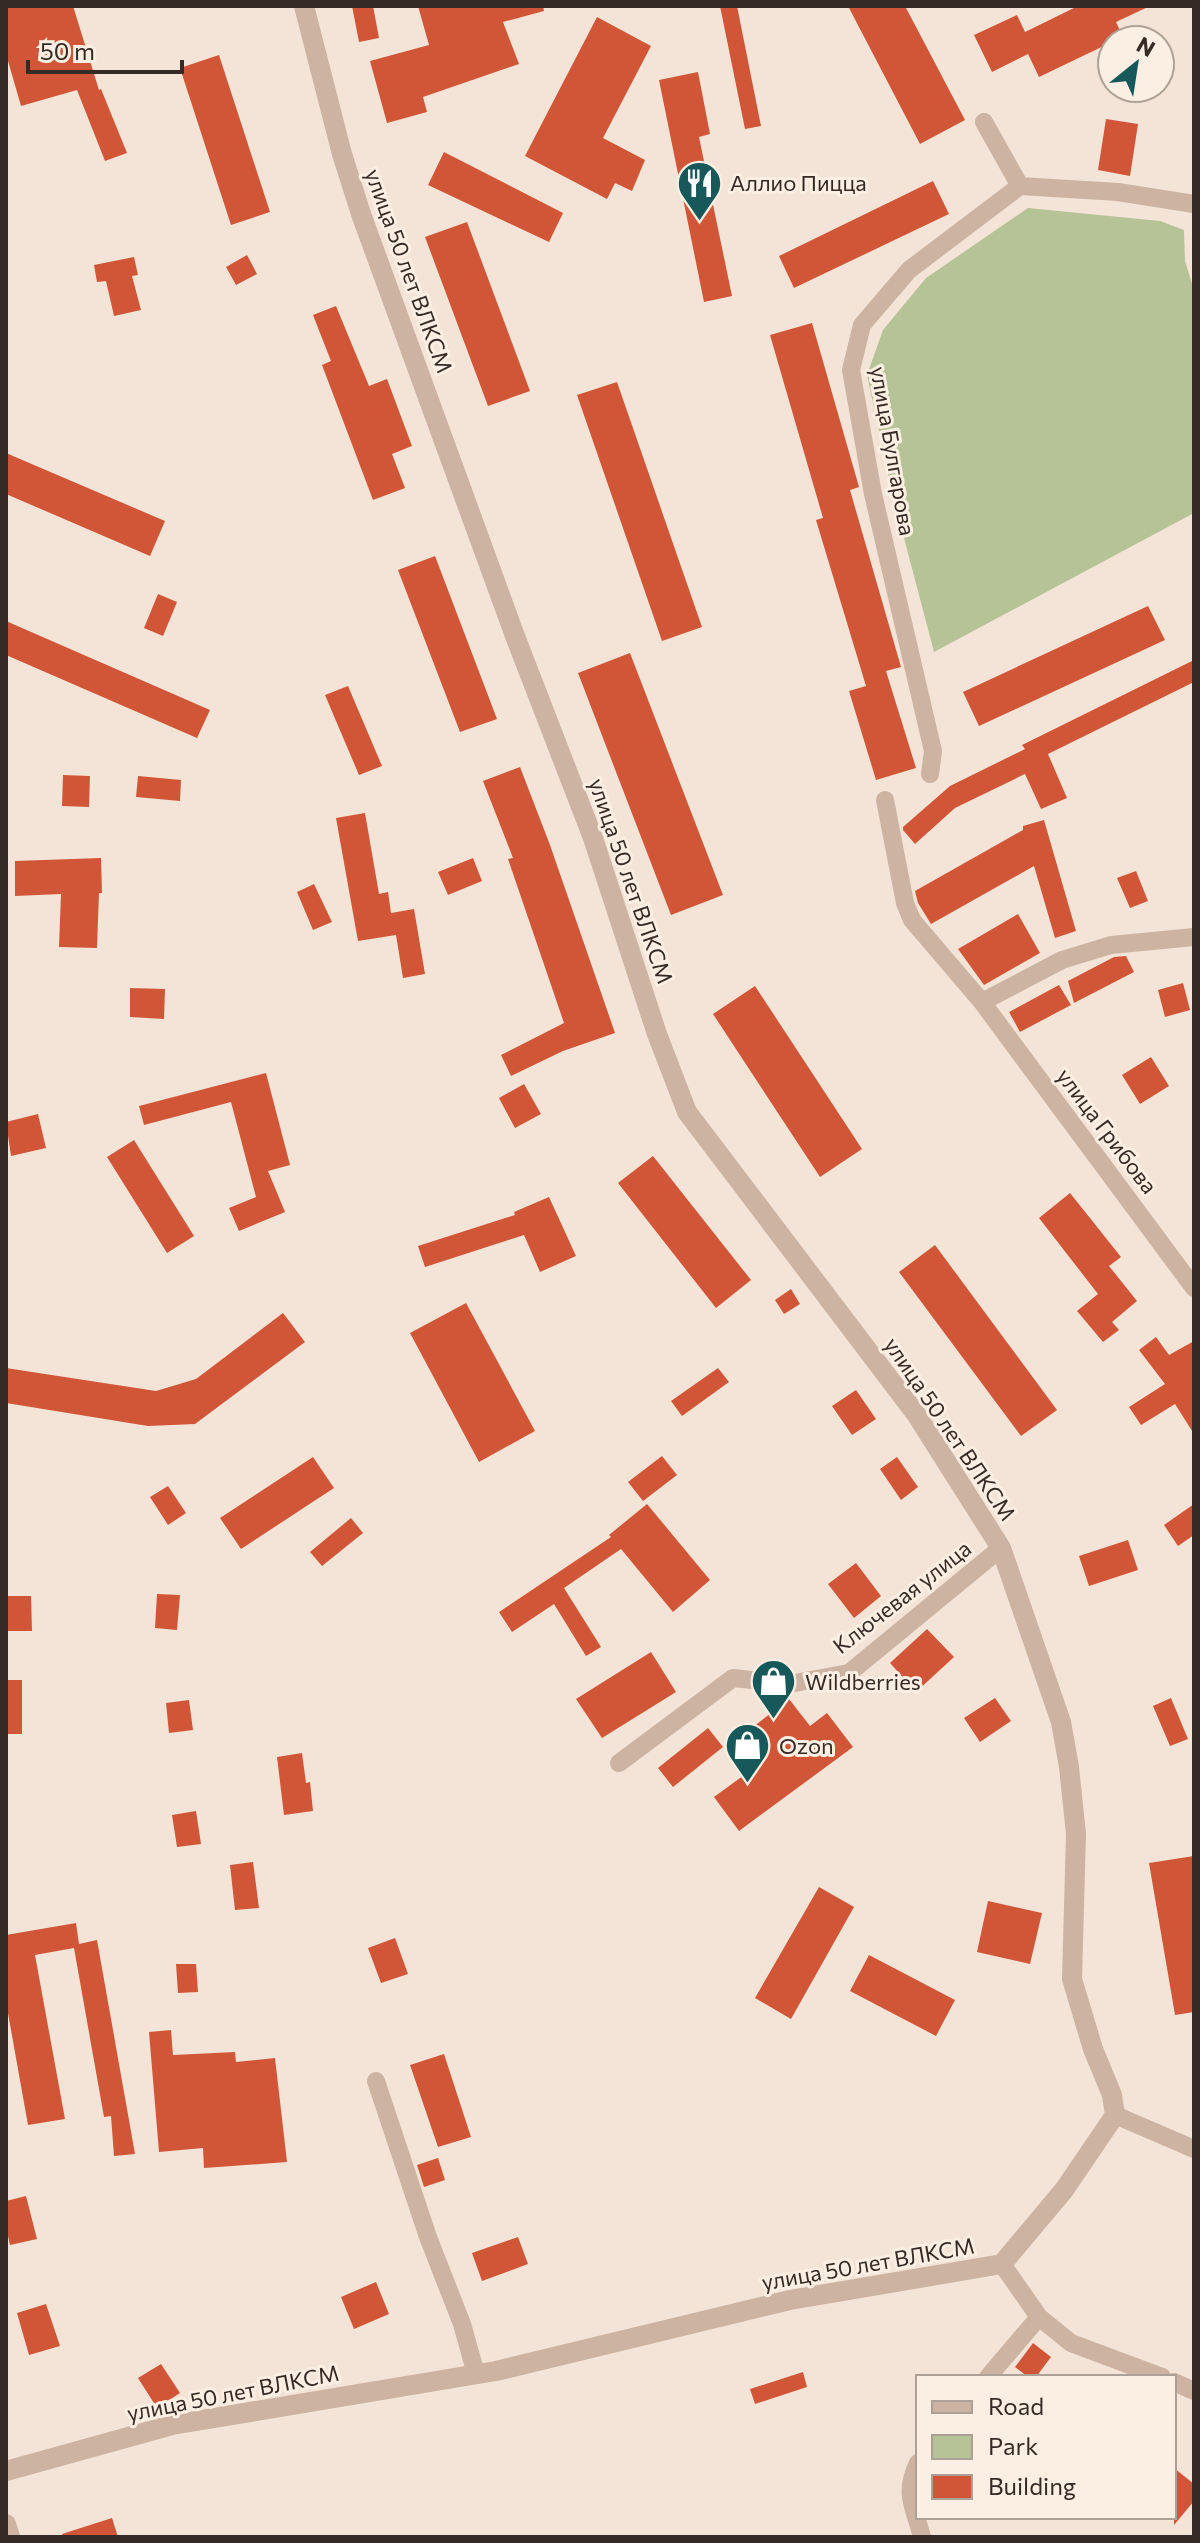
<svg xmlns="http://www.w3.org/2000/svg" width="1200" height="2543" font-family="Commissioner,sans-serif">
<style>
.green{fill:#b6c396}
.building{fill:#d15637}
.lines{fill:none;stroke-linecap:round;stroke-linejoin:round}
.minor{stroke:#ccb3a2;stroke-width:18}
.tertiary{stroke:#ccb3a2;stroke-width:20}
.labels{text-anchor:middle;stroke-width:6;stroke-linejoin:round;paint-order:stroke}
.poi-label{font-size:22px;fill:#362a25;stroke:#fbefe3;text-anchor:start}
.street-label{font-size:22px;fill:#362a25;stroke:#fbefe3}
</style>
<rect width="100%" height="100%" fill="#f3e4d7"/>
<path class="green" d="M1028,208L1160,221L1184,230L1185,261L1194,290V513L934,652L893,496L867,375L883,330L926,278Z"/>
<path class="building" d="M6,6H73L99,90L101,89L127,153L105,161L77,90L21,106L6,54Z
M352,6H373L379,38L359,42Z
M418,6H543L544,11L503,22L519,64L423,97L427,112L387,123L370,61L429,45Z
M720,6H737L761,126L745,129Z
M848,6H905L965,120L920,144Z
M1078,6H1150L1116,22L1123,37L1112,40V42L1039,77L1028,54L992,72L974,35L1017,15L1025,32Z
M597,17L651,46L603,138L645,160L632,191L615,183L607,199L525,156Z
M219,55L270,212L231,225L180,68Z
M698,72L710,134L699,137L732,296L704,302L659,80Z
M1106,119L1138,124L1130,176L1098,170Z
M444,152L563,213L549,242L428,185Z
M933,181L949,214L794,288L779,256Z
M467,222L530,391L488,406L425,237Z
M247,255L257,274L236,285L226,267Z
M134,257L138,275L132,276L141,310L114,316L106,281L97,282L94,265Z
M336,306L369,386L387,379L412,446L392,454L405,488L373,500L322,365L331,361L313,315Z
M812,323L859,487L850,490L901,667L886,671L916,768L876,780L849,691L866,686L816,520L823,518L770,335Z
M617,382L702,627L662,641L577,395Z
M6,453L165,521L150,556L6,494Z
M435,556L497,719L460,732L398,570Z
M158,594L177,602L163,636L144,628Z
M1148,606L1165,640L979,726L963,692Z
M6,621L210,710L197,738L6,655Z
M630,653L723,895L671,915L578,673Z
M1194,660V682L1048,754L1067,798L1041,809L1025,774L955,808L915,844L903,830V827L950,786L1025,749L1022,745Z
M348,686L382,766L359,775L325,695Z
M520,767L550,845L615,1033L563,1051L511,1076L501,1055L564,1023L508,859L513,858L483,781Z
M63,775L90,776L89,807L62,806Z
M138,776L181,780L180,801L136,797Z
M365,813L379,894L388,892L391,913L414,909L425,974L403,978L396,935L358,941L336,818Z
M1044,820L1076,931L1055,938L1034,866L931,924L918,903L915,891L1023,830V826Z
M101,858L102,893H99L97,948L59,947L61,894L15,896V861Z
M473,858L482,881L448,895L438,872Z
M1136,871L1148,901L1130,908L1117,878Z
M314,884L332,922L313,930L297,892Z
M1018,914L1040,953L984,985L958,949Z
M1126,956L1134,972L1074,1003L1068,981L1114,957Z
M1183,983L1190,1010L1165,1017L1158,990Z
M1059,985L1071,1005L1020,1032L1009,1012Z
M755,986L862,1149L820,1177L713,1014Z
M130,988L165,989L164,1019L130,1017Z
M1151,1057L1169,1086L1140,1104L1122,1075Z
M266,1073L290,1165L268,1171L285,1212L239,1231L229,1208L256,1197L231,1102L144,1125L139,1106Z
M524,1084L541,1114L515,1128L499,1098Z
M38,1114L46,1148L11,1156L6,1122Z
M134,1140L194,1236L167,1253L107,1157Z
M653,1156L751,1280L716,1308L618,1183Z
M1070,1193L1121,1257L1109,1266L1137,1301L1112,1322L1119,1330L1103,1342L1077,1311L1098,1294L1039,1218Z
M549,1197L576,1256L540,1272L524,1235L425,1267L418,1246L515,1215L514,1212Z
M935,1245L1057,1410L1021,1436L899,1272Z
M791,1289L800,1304L784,1314L775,1300Z
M466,1303L535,1431L479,1462L410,1333Z
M283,1313L305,1342L195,1424L148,1426L6,1403V1368L156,1391L196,1379Z
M1156,1337L1169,1355L1194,1341V1434L1175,1404L1141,1425L1129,1407L1165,1384L1139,1350Z
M718,1368L729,1382L682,1416L671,1401Z
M856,1390L876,1419L852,1435L832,1406Z
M662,1456L677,1475L643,1501L628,1482Z
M313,1457L334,1488L241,1549L220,1518Z
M897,1457L918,1487L901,1500L880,1469Z
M168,1486L186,1513L168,1525L150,1497Z
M647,1504L710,1580L673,1612L621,1549L564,1588L601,1647L586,1656L554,1604L512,1632L499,1612L611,1537L609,1535Z
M1194,1504V1535L1178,1546L1164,1525Z
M351,1518L363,1533L322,1566L310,1552Z
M1128,1540L1138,1570L1089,1586L1079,1556Z
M856,1563L881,1596L854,1618L828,1584Z
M157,1594L180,1595L177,1630L155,1628Z
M6,1596H31L32,1631H6Z
M927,1629L954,1657L916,1692L890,1663Z
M651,1652L676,1692L602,1738L576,1699Z
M6,1680H22V1734H6Z
M995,1698L1011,1721L980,1742L964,1718Z
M1171,1698L1188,1739L1170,1746L1153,1706Z
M789,1699L810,1726L827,1713L853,1747L739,1831L714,1797L751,1770L730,1745Z
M189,1700L193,1730L169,1733L166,1703Z
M708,1728L723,1747L673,1787L658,1768Z
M302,1753L306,1783L310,1782L313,1811L284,1815L277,1757Z
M196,1811L201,1844L177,1847L172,1815Z
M1194,1856V2012L1175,2015L1149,1863Z
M253,1862L259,1908L235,1910L230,1865Z
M819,1887L854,1907L791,2019L755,1998Z
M988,1901L1042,1913L1030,1964L977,1952Z
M76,1923L79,1944L97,1940L135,2154L114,2156L111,2116L104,2117L74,1948L35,1955L65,2119L28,2125L6,2002V1935Z
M395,1938L408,1974L381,1983L368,1948Z
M869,1955L955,2000L936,2036L850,1991Z
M176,1964H196L198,1992L178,1993Z
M171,2030L173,2055L235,2052L236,2062L275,2058L287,2162L204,2168L203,2148L159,2152L149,2032Z
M444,2054L471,2137L438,2147L410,2065Z
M438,2158L445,2180L424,2187L417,2165Z
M26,2196L37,2239L10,2245L6,2227V2201Z
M518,2237L528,2264L482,2281L472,2253Z
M376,2282L389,2314L354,2329L341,2297Z
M46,2304L60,2346L29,2355L17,2313Z
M1033,2343L1051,2357L1036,2377H1028L1015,2367Z
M161,2364L180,2393L157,2408L138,2378Z
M803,2372L807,2387L755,2404L750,2389Z
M1174,2468L1194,2484V2501L1174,2525Z
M112,2518L118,2537H63L62,2534Z"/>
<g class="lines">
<path class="minor" d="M984,122L1020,186
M930,774L933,751L873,494L851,370L862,325L909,270L1020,186L1118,192L1194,204
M885,800L905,903L912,920L982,1002L1062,960L1111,945L1194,937
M982,1002L1194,1288
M619,1763L733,1678L789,1684L849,1673L1001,1548
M376,2081L428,2237L462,2324L476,2374
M1115,2115L1194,2149
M1002,2264L1039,2317L1071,2343L1162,2377
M988,2377L1039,2317
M1174,2382L1194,2391
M918,2463C903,2494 914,2506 922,2537"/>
<path class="tertiary" d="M6,2471L172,2425L496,2371L790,2300L1002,2264L1064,2190L1115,2115L1112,2095L1093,2049L1072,1979L1076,1834L1069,1767L1061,1722L1001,1548L916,1414L687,1112L657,1034L593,838L515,636L361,214L342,154L304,6
M6,2524L10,2537"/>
</g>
<defs>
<symbol id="restaurant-pin" viewBox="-11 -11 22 30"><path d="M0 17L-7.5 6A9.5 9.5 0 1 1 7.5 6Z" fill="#17595a" stroke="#fbefe3"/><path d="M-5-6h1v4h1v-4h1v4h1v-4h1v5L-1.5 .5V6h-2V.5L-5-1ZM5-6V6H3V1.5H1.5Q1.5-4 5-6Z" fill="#fff"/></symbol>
<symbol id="shop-pin" viewBox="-11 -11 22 30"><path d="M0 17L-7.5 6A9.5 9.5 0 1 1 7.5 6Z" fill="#17595a" stroke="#fbefe3"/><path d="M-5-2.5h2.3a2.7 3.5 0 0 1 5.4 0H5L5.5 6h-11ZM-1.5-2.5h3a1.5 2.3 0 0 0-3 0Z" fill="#fff"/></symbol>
</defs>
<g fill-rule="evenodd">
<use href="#restaurant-pin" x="674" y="158" width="51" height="69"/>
<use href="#shop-pin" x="748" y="1656" width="51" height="69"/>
<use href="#shop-pin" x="722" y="1720" width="51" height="69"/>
</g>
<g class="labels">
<g class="poi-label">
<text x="730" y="191">Аллио Пицца</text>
<text x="805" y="1690">Wildberries</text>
<text x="779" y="1754">Ozon</text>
</g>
<g class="street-label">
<text transform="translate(409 271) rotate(70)" y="8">улица 50 лет ВЛКСМ</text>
<text transform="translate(893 451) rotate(80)" y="8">улица Булгарова</text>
<text transform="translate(631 881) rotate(71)" y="8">улица 50 лет ВЛКСМ</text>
<text transform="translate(1107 1131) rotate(53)" y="8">улица Грибова</text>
<text transform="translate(950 1429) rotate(56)" y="8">улица 50 лет ВЛКСМ</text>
<text transform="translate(902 1597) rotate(-38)" y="8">Ключевая улица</text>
<text transform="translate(868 2264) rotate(-10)" y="8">улица 50 лет ВЛКСМ</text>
<text transform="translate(233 2393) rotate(-11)" y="8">улица 50 лет ВЛКСМ</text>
</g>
</g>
<rect width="1200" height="2543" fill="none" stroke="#362a25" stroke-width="16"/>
<rect x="916" y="2375" width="260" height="144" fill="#fbefe3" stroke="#aca097" stroke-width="2"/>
<rect x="932" y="2401" width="40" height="12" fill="#ccb3a2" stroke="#aca097" stroke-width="2"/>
<text x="988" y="2415" font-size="24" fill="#362a25">Road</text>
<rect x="932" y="2435" width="40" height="24" fill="#b6c396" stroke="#aca097" stroke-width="2"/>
<text x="988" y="2455" font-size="24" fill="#362a25">Park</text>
<rect x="932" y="2475" width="40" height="24" fill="#d15637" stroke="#aca097" stroke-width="2"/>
<text x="988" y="2495" font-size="24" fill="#362a25">Building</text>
<g transform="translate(1136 64) rotate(30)"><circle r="38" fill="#fbefe3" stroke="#aca097" stroke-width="2"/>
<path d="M0-6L14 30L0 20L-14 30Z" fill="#17595a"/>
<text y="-12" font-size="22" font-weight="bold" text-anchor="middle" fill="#362a25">N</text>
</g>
<path d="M28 60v12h154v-12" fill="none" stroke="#362a25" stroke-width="4"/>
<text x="40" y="60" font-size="24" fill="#362a25" stroke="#fbefe3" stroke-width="6" paint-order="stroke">50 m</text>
</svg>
